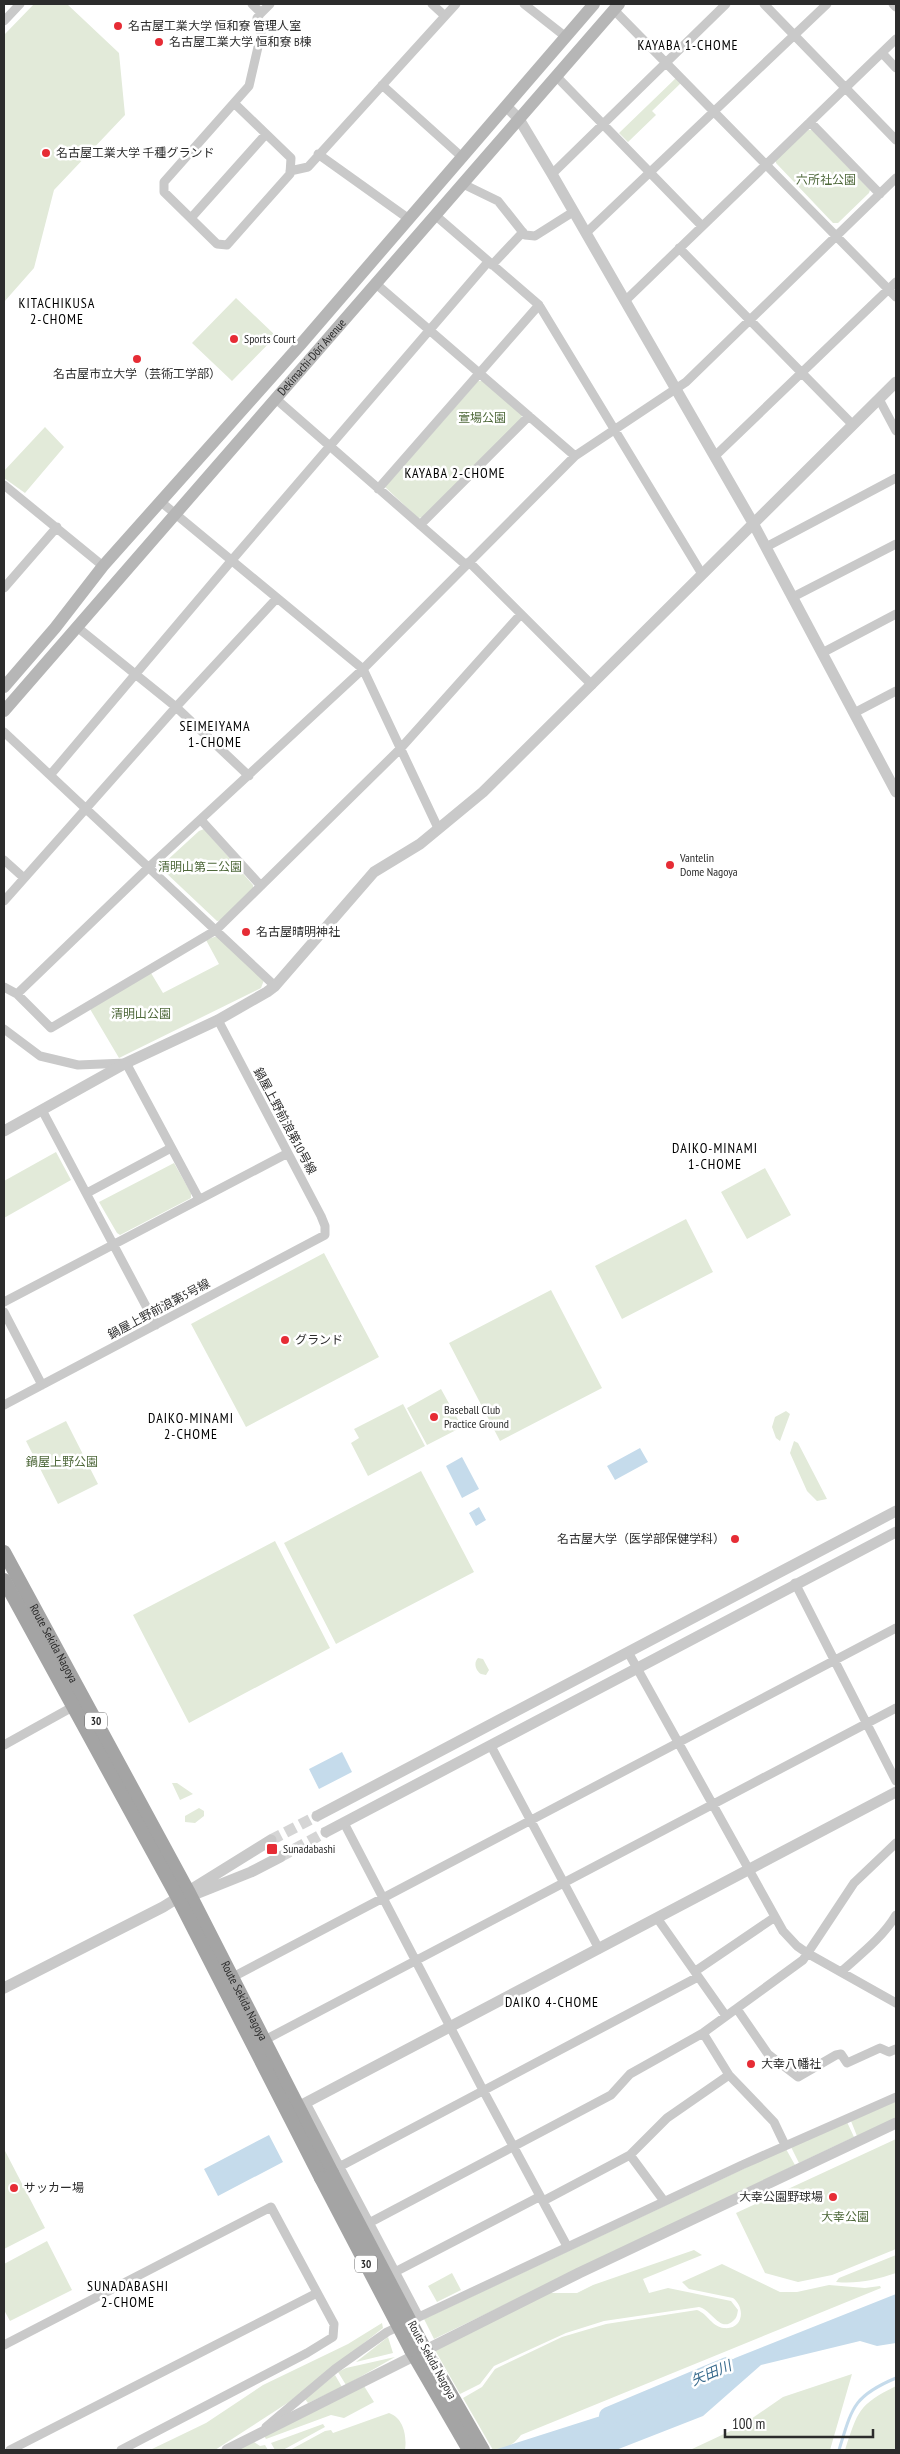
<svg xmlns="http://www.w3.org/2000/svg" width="900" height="2454" font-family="'PT Sans Narrow','Noto Sans JP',sans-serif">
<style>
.green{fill:#e2ead9}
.water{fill:#c5dbeb}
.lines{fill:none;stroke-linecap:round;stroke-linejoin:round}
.stream{stroke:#c5dbeb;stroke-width:3}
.river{stroke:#c5dbeb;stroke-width:18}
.tertiary-tunnel{stroke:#d5d5d5;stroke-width:11;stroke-dasharray:11 5.5;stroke-linecap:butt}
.minor{stroke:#c9c9c9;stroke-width:9}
.tertiary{stroke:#c9c9c9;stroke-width:11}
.secondary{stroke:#b6b6b6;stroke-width:12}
.primary{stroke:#a4a4a4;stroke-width:14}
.primary-bridge{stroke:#a4a4a4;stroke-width:14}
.poi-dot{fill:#e62c35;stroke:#fff;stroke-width:2}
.labels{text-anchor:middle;stroke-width:5;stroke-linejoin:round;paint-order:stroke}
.shield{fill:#fff;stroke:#6b6b6b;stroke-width:1}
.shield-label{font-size:11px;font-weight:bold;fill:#2c2c2c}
.poi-label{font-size:12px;fill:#2c2c2c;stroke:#fff;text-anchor:start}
.park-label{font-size:12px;fill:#4e683a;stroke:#fff}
.street-label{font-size:12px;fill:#2c2c2c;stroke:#fff}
.neighbourhood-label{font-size:14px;letter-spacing:1px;fill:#000;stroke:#fff}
.water-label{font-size:14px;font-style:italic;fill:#3a6c8e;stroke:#fff}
</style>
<rect width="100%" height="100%" fill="#fff"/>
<path class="green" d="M34,4H67L119,53L125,115L54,190L34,268L4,302V35Z
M677,77L682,82L652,111L656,115L628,142L619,133Z
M808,130H812L870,190L869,193L838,223H833L776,163L775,159Z
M236,298L276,336L232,381L192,343Z
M478,381H482L522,415L521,419L424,517L418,518L385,487Z
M45,427L64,447L25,493L4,478V471Z
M204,829L253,885V890L223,920L217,921L164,871L163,864L199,831Z
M217,936L264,980L261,988L119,1058L90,1009L151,973L163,993L219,964L206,940Z
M56,1152L71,1180L4,1218V1181Z
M174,1163L191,1193V1198L120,1235L117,1233L99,1202Z
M765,1168L791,1215L747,1239L721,1192Z
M686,1219L713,1272L622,1319L595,1266Z
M324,1253L379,1357L246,1427L191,1324Z
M551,1290L602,1388L500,1441L449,1343Z
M441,1389L462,1427L427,1445L407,1408Z
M403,1404L425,1446L368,1476L351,1443L359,1438L354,1429Z
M786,1411L790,1414L780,1441L776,1438L772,1427L775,1417Z
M66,1421L98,1484L58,1504L26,1441Z
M794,1441L798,1443L827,1499L817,1501L807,1491L790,1453Z
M421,1471L474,1572L336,1644L284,1543Z
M275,1541L330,1648L189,1723L133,1615Z
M478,1658L483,1659L489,1670L486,1675L481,1674C476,1671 473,1663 478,1658Z
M172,1783H177L193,1794L180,1800Z
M199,1808L204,1811V1816L195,1823L185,1822V1816Z
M896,2101V2118L857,2136L851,2121Z
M847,2122L854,2137L799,2163L791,2147Z
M896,2139V2249L832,2275L798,2282L765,2273L736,2213Z
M4,2149L45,2228L4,2249Z
M786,2149L795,2165L434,2339L424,2319Z
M47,2241L72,2290L10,2321L4,2310V2264Z
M694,2250L702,2255L643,2279L649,2293L668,2288L731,2301L738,2310C737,2315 737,2318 733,2321C720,2333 711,2309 699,2307L604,2321L566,2333L494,2366L480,2384L460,2394L435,2350L549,2293H577L593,2285Z
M896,2255V2273C875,2280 858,2284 836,2282L839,2278Z
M722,2264L780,2292H797L829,2285L865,2288L880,2286L881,2288L521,2435C514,2444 506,2450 493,2450L463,2398L482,2387L495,2369L562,2337L606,2324L697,2310C708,2314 712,2327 724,2328C743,2330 746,2308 733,2298L689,2289L682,2282Z
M452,2273L461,2290L437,2302L428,2286Z
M382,2323L383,2328L289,2402L215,2450H150L206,2423L263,2385L348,2344Z
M388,2337L393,2353L356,2362Z
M395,2357L346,2385L338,2372L346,2368Z
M852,2374L830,2450H690L741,2426L783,2397Z
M335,2375L342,2387L308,2403L305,2399Z
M364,2386L374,2402L344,2418L331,2415L266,2439L264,2436Z
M896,2386V2450H845C858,2411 858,2405 896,2386Z
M389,2413C404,2418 407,2437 405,2450H290L325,2431L331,2430L333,2433Z
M323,2424L325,2427L283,2450H275L271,2443Z
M254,2442L260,2446L265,2445L268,2450H236Z"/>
<path class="water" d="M640,1448L648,1462L615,1480L607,1466Z
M462,1457L479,1489L462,1498L446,1466Z
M479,1507L486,1520L476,1526L469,1513Z
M342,1752L352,1772L319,1789L309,1769Z
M269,2135L283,2162L218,2196L204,2169Z
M896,2294V2343L877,2346L860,2341L761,2365L703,2416L616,2450H494L679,2391L735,2358Z"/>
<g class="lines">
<path class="stream" d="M839,2450C852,2408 853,2396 896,2378"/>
<path class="river" d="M608,2416L727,2366"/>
<path class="tertiary-tunnel" d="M271,1840L317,1816
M280,1857L326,1832"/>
<path class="minor" d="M432,4L445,16
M524,4L566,37
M764,4L896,140
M893,4L896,7
M614,10L896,297
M261,13L270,4
M4,21L20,4
M882,53L896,68
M556,76L702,226
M382,85L463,158
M234,103L291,158L290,174L227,245L217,244L164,192V182L249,86L261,34L257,18L261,13L252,4
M810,122L880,194
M318,154L409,219
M290,171L308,167L456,4
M552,174L726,4
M463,184L498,201L525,235L535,236L573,212
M435,215L539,305L702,574
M191,218L266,134
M586,233L827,4
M679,248L853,425
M492,265L523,232
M375,283L575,456
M625,301L896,39
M276,399L466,565
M879,399L896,431
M715,456L896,282
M4,485L103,566
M378,489L539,305
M161,502L363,669L438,828
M420,525L529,416
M766,547L896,478
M469,562L592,685
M4,588L57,527
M793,597L896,544
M77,627L176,707L249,776
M822,653L896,614
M854,713L896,691
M4,732L275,986
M51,774L232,560L488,262
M201,820L261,886
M4,860L24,878
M4,901L176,707L277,598
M4,987L17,994L51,1028L216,930L400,749L521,614
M17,994L149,867L363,669L575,456L686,382L896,178
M4,1029L40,1056L78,1065L126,1063L199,1199
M42,1110L156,1325
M87,1193L171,1148
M4,1302L288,1153
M4,1312L42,1385
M4,1405L325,1235V1226L321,1216L218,1020
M795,1583L896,1781
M628,1652L783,1931L797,1946L807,1953L896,2003
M4,1745L76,1705
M491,1746L599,1949
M344,1823L483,2090L567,2246
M657,1918L726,2016
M842,1971C861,1954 883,1937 896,1915
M231,1978L896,1628
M737,2009L768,2054L798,2077L836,2055L841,2054L847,2063L880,2048L889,2052L896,2049
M703,2033L729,2075L774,2122L785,2145
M261,2042L896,1708
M306,2103L419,2317
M630,2155L664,2201
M339,2167L696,1978L697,1970L775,1917
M369,2223L611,2095L630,2074L703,2033L803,1960L854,1883L896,1843
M395,2272L537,2198L545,2200L630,2155L667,2118L729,2075
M4,2345L271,2207L334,2324L333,2337L307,2353L121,2450
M266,2427L335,2369L387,2332L742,2165L896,2097
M10,2450L317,2293"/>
<path class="tertiary" d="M507,107L519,119L552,174L753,523L896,792
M4,1131L126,1063L218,1020L267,992L275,986L374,872L420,844L483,792L896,382
M317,1816L896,1511
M326,1832L896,1532
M191,1896L251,1872L280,1857
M4,1988L163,1907L271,1840
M292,2110L896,1792
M227,2450L579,2273L896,2123"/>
<g class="secondary">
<path d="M4,687L55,628L103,566L301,344L594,4"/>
<path id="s1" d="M4,711L619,4"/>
</g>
<g class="primary">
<path id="s2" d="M4,1552L188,1891L332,2173"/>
<path d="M4,1580L178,1898L321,2178"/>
<path d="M422,2344L483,2450"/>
<path d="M411,2350L469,2450"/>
</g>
<path class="primary-bridge" d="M332,2173L422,2344
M321,2178L411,2350"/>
</g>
<g class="poi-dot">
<circle cx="118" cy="26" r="5"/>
<circle cx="159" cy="42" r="5"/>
<circle cx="46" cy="153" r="5"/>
<circle cx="234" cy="339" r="5"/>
<circle cx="137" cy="359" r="5"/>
<circle cx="670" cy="865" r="5"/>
<circle cx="246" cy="932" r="5"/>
<circle cx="285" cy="1340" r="5"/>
<circle cx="434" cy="1417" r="5"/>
<circle cx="735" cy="1539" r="5"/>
<rect x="266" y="1843" width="12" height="12" rx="2.5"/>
<circle cx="751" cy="2064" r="5"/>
<circle cx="14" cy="2188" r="5"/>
<circle cx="833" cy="2197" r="5"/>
</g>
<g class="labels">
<g class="shield">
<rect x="85" y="1712.5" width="22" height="17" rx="4"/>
<rect x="355" y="2255.5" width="22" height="17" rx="4"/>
</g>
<g class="shield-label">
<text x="96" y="1725">30</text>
<text x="366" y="2268">30</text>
</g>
<g class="poi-label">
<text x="128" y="30">名古屋工業大学 恒和寮 管理人室</text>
<text x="169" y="46">名古屋工業大学 恒和寮 B棟</text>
<text x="56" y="157">名古屋工業大学 千種グランド</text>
<text x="244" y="343">Sports Court</text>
<text x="137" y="378" text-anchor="middle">名古屋市立大学（芸術工学部）</text>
<text x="680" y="862">Vantelin<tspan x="680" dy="14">Dome Nagoya</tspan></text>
<text x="256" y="936">名古屋晴明神社</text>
<text x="295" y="1344">グランド</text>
<text x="444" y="1414">Baseball Club<tspan x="444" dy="14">Practice Ground</tspan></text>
<text x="725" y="1543" text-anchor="end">名古屋大学（医学部保健学科）</text>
<text x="283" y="1853">Sunadabashi</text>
<text x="761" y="2068">大幸八幡社</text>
<text x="24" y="2192">サッカー場</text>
<text x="823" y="2201" text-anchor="end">大幸公園野球場</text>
</g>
<g class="park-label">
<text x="826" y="184">六所社公園</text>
<text x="482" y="422">萱場公園</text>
<text x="200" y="871">清明山第二公園</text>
<text x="141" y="1018">清明山公園</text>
<text x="62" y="1466">鍋屋上野公園</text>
<text x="845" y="2221">大幸公園</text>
</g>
<g class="street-label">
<text dy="4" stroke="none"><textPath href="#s1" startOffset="469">Dekimachi-Dōri Avenue</textPath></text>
<text transform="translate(285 1121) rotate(62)" y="4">鍋屋上野前浪第10号線</text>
<text transform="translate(159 1309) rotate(-28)" y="4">鍋屋上野前浪第5号線</text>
<text dy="4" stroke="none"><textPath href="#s2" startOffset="104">Route Sekida Nagoya</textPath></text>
<text dy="4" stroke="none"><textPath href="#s2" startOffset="509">Route Sekida Nagoya</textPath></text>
<text transform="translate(432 2360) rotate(61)" y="4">Route Sekida Nagoya</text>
</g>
<g class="neighbourhood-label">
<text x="688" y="50">KAYABA 1-CHOME</text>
<text x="57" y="308">KITACHIKUSA<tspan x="57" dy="16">2-CHOME</tspan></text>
<text x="455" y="478">KAYABA 2-CHOME</text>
<text x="215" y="731">SEIMEIYAMA<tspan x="215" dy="16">1-CHOME</tspan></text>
<text x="715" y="1153">DAIKO-MINAMI<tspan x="715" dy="16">1-CHOME</tspan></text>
<text x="191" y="1423">DAIKO-MINAMI<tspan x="191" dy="16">2-CHOME</tspan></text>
<text x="552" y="2007">DAIKO 4-CHOME</text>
<text x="128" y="2291">SUNADABASHI<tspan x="128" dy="16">2-CHOME</tspan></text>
</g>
<g class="water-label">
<text transform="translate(711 2373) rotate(-23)" y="5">矢田川</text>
</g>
</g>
<rect width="900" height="2454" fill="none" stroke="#2c2c2c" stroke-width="10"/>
<path d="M725 2429v8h148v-8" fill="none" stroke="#2c2c2c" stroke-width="2.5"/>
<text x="732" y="2429" font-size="15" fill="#2c2c2c" stroke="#ffffff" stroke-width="4" paint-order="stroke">100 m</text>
</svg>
